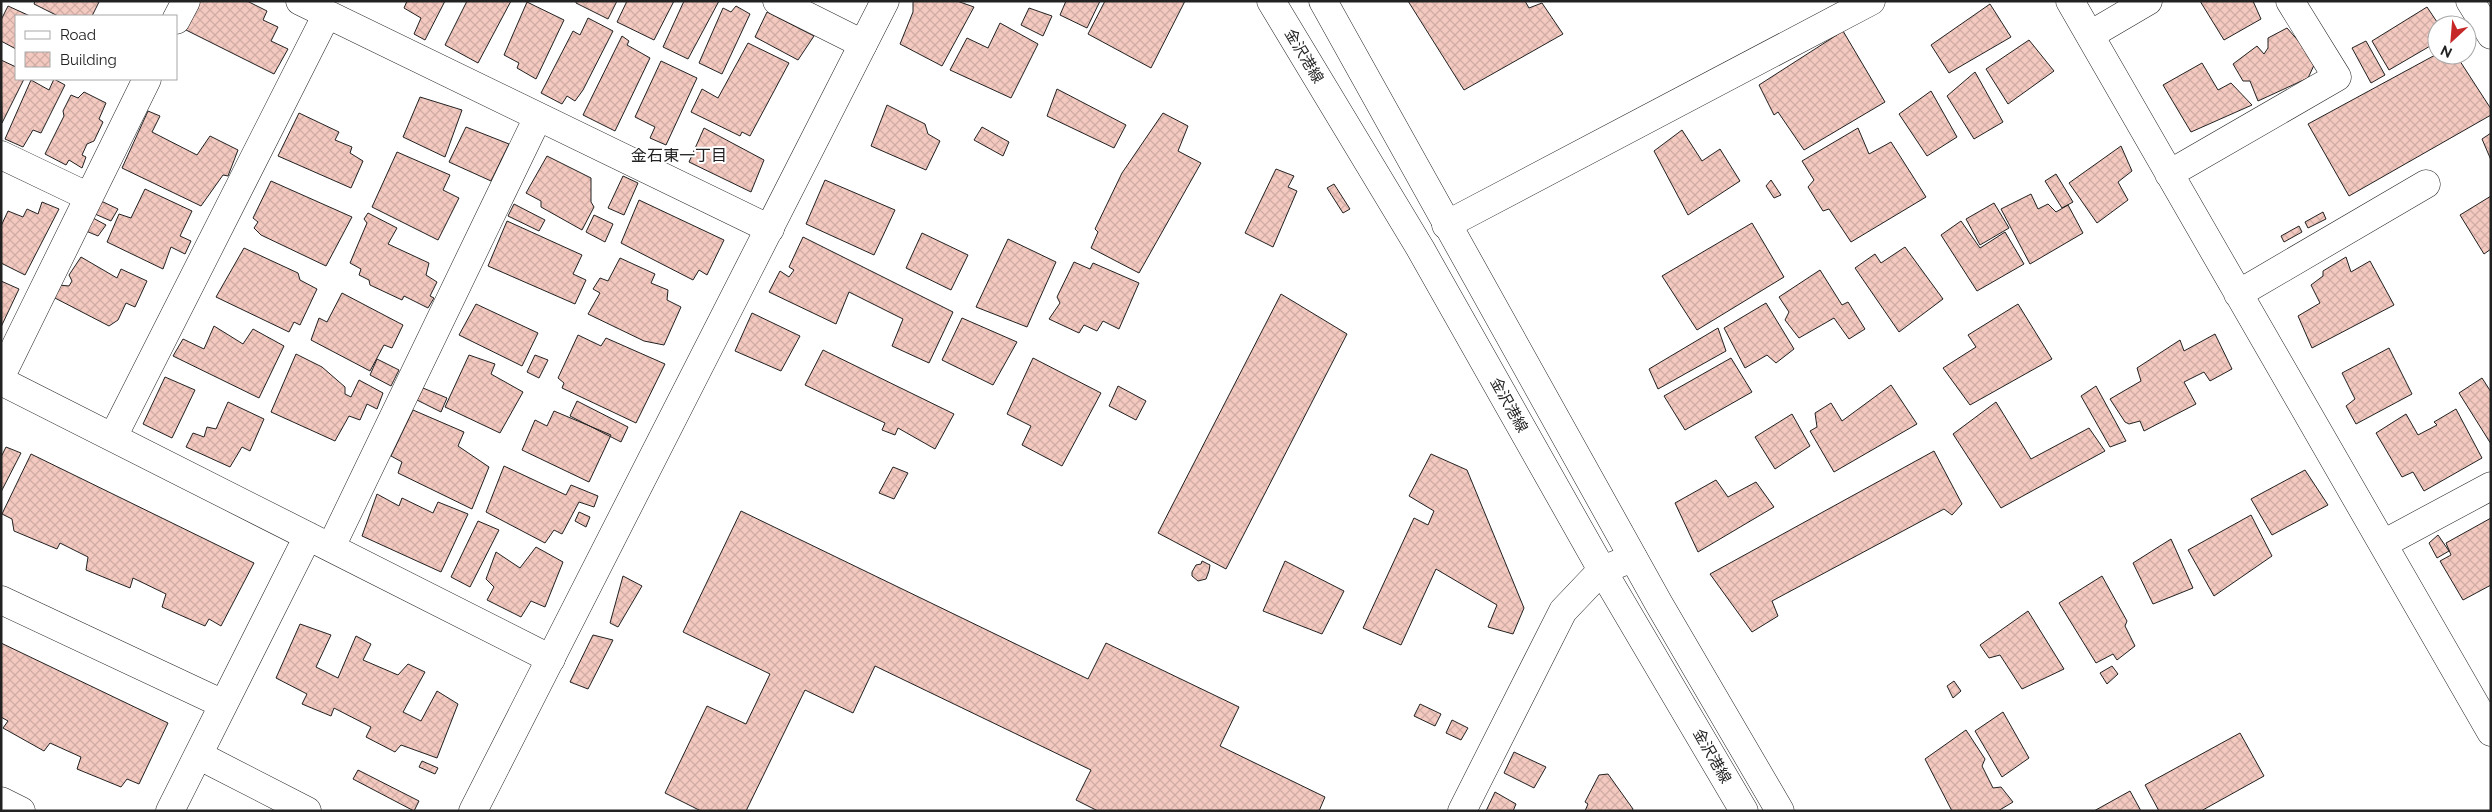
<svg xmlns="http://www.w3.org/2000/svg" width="2492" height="812" font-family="Raleway,'Noto Sans JP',sans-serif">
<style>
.building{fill:url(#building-cross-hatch);stroke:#222}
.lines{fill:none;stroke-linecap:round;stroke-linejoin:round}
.street-casing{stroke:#222;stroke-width:29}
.secondary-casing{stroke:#222;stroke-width:29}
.primary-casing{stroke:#222;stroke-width:29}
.street{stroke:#fff;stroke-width:28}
.secondary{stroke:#fff;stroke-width:28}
.primary{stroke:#fff;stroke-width:28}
.labels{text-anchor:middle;stroke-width:4;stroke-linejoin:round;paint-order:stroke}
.street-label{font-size:15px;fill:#222;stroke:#fff}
.neighbourhood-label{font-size:16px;fill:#222;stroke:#fff}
</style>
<defs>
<pattern id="building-cross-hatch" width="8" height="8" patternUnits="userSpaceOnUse" patternTransform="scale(1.25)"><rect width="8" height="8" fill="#f3c9c0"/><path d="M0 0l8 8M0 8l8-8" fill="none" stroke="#d0aca5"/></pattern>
</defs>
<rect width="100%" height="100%" fill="#fff"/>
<path class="building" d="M35,1H97L99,2L92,16H58L34,4Z
M199,1H247L267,11L263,20L278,27L271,41L288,49L274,74L186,30Z
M407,1H445L425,40L414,34L421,18L404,8Z
M467,1H511L478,63L445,45Z
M576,1H617L608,19L576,3Z
M627,1H674L654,40L617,22Z
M684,1H719L688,59L663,47Z
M913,1H957L974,7L942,66L900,44L913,12Z
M1066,1H1100L1087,28L1060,15Z
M1105,1H1185L1151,68L1088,34Z
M1408,1H1525L1529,8L1542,3L1563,34L1464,90Z
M2200,1H2253L2261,19L2224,40Z
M527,2L564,20L536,79L517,68L519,63L504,55Z
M1990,4L2011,37L1949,73L1931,45Z
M8,6L30,16H16V49L1,41V20Z
M736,6L750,14L722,74L699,63L723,8L731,12Z
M2427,7L2439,25L2437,42L2389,70L2372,41Z
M1029,8L1052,16L1043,36L1021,25Z
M767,12L814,36L798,60L755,37Z
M588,18L613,31L583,90L575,101L567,96L562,104L541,93L573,31L580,35Z
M1000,23L1038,44L1011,98L950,70L967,38L988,48Z
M2287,28L2316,61L2308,78L2258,101L2250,81H2243L2233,64L2257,46L2264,54L2268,48V38Z
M1843,31L1885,102L1804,150L1778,112L1774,115L1759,85Z
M622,36L629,41L627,45L650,58L615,131L583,115Z
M2029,40L2054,71L2008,104L1986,69Z
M2366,41L2385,75L2371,83L2352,48Z
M748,43L789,63L750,136L742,132L740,136L691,112L702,89L718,98Z
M2437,54L2456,55L2491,109V115L2349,196L2308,124Z
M1,60L16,67V79H24L2,123Z
M661,61L697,78L666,145L650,138L655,127L635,117Z
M2202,63L2218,90L2231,83L2252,105L2191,132L2163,85Z
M1975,72L2003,122L1974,139L1947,96Z
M54,79L65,85L41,133L33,130L23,147L5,139L31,80L49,90Z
M1057,89L1126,125L1114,148L1047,116Z
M1931,91L1957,137L1927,156L1899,114Z
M84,92L106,103L99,119L103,122L94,141L87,144L82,155L86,157L82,168L69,160L66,165L45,154L64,116L63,111L71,95L78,98Z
M420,97L462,110L445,157L403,137Z
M887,105L925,124L928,134L940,141L926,170L871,146Z
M148,111L160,116L152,132L197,155L210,136L238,150L228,176L223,175L201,206L122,168Z
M299,113L339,132L335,140L352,147L350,153L363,161L351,188L278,156Z
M1163,113L1188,126L1178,151L1201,163L1139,273L1091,248L1098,232L1095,229L1122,173Z
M466,127L509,144L491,181L449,162Z
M982,127L1009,142L1003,156L974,140Z
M704,128L764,160L751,192L689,162Z
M1858,128L1869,154L1891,142L1926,197L1851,242L1829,209L1823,211L1808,187L1814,180L1802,161Z
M1682,130L1702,161L1720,149L1740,181L1688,215L1654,151Z
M2491,133V160L2482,139Z
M2121,146L2132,171L2118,182L2128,200L2097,223L2069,183Z
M397,152L450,175L443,190L459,198L438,240L372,207Z
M547,156L591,178V202L594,207L582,230L541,207V201L526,193Z
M1276,169L1294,176L1288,187L1297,191L1273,247L1245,233Z
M2056,174L2073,202L2062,208L2045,181Z
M623,176L638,183L624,215L608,208Z
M825,180L895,210L874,255L806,224Z
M1771,180L1781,195L1774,198L1766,186Z
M271,181L352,217L326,266L261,235L254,228L258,222L253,218Z
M1334,184L1350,209L1343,213L1327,188Z
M145,189L192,211L180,236L191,241L185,254L171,247L163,269L107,242L119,214L131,218Z
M2031,194L2038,209L2048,204L2056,212L2068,205L2083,233L2030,264L2001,209Z
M2491,196V249L2484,254L2460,215Z
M639,200L724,240L707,275L699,270L693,280L621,243Z
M101,201L118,209L111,221L95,214Z
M42,202L59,209L25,275L1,263V226L8,211L23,217L27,209L38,214Z
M1994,203L2009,228L1980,245L1966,219Z
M514,204L545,220L539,231L508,216Z
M2323,212L2326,219L2308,228L2305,222Z
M368,213L397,228L388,244L429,263L426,275L437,282L430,296L434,298L428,308L404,296L402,300L370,285L369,280L359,275L361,269L350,263L367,223L364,219Z
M594,215L613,224L605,242L586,232Z
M93,218L106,225L98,236L86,231Z
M507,221L582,255L573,274L586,280L575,304L488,266Z
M1961,221L1980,248L2005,232L2024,264L1977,291L1941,235Z
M1752,223L1784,277L1697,330L1662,276Z
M2299,226L2302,232L2284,242L2281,236Z
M922,233L968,255L951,290L906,268Z
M803,237L953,312L929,363L892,346L903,319L849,292L836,324L769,292L780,271L789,277L794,270L789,267Z
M1008,239L1056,262L1027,327L976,307Z
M1905,247L1943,299L1899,332L1855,268L1875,254L1881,263Z
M244,248L298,273L300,280L317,289L300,325L294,322L289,332L216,297Z
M81,257L117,278L121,269L147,281L135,307L126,303L118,320L109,326L53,297L59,285L69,286L72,281L69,275Z
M2346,257L2351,272L2370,261L2394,305L2312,348L2298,316L2320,303L2311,285L2323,276V271Z
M620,258L655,274L651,283L668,290L667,300L681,307L664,345L644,341L588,314L600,293L593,289L600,278L608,281Z
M1074,262L1090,269L1093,263L1139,283L1119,329L1103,321L1097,331L1084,325L1079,333L1049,319L1060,303L1057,297Z
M1820,270L1842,305L1848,302L1865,329L1849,339L1834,318L1799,338L1785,320L1789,312L1779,297Z
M1,281L19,289L1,327Z
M342,293L403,325L392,348L384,345L370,371L311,340L319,318L327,322Z
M1281,294L1347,334L1226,569L1158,533Z
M1766,303L1794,349L1776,363L1767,355L1745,368L1724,328Z
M476,304L538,333L522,366L459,335Z
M2018,304L2052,359L1970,405L1943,368L1976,347L1968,335Z
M752,313L800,336L781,371L735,351Z
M962,318L1017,342L993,385L942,360Z
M214,326L243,344L253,329L284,346L259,398L173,356L183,339L204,349Z
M1718,328L1726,351L1658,389L1649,369Z
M2215,334L2232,369L2210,381L2204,372L2184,382L2196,404L2144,431L2140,421L2129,424L2125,422L2110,399L2141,381L2137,368L2180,340L2184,351Z
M578,335L601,346L606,338L665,364L636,423L562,388L564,383L558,378Z
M2389,348L2412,394L2356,424L2346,406L2355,399L2342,373Z
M823,350L954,414L935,449L898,428L895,435L882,430L885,423L805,385Z
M296,354L322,367L345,387V394L351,397L359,380L383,393L377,409L367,404L360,420L349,416L335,441L271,412Z
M469,355L495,364L491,374L523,392L500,433L445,407Z
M535,355L548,360L539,378L527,372Z
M1033,358L1101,393L1062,466L1022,445L1031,426L1007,414Z
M1731,358L1752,392L1685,430L1664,396Z
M377,359L399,370L391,386L370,375Z
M165,377L195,390L172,438L143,424Z
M2482,378L2491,392V444L2459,393Z
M1891,385L1917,424L1834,472L1810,431L1817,427L1815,413L1831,403L1842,421Z
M1118,386L1146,401L1136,420L1109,406Z
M2096,386L2126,441L2110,447L2081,396Z
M423,388L447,398L441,412L417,400Z
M577,401L628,427L621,442L570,416Z
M228,402L264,419L250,451L242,447L230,467L186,447L193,433L204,437L207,427L216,429Z
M1996,402L2031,459L2089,428L2105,451L2001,508L1953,434Z
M2456,409L2482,458L2424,491L2413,472L2402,477L2376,433L2406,414L2418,435L2437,425L2434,422Z
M413,410L464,432L458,446L489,467L472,509L398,473L402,462L391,456Z
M554,411L611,435L589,482L522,450L535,420L547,426Z
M1792,414L1810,446L1775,469L1755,437Z
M6,447L21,453L1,492V457Z
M1934,451L1962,504L1952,515L1944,509L1772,601L1778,616L1752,632L1710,574Z
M31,454L254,563L221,626L209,619L205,626L162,607L166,594L133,578L130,588L86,570L88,557L60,543L57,549L14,531L12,519L2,514Z
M1431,454L1467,470L1524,608L1513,634L1488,627L1497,605L1436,569L1401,645L1363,628L1414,518L1428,525L1434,511L1409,496Z
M504,466L566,495L571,485L598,496L594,507L579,502L562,534L554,530L545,543L486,512Z
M893,467L908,473L894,499L879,493Z
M2305,470L2328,505L2272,535L2251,499Z
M1716,480L1728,497L1756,482L1774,507L1698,552L1675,503Z
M377,494L399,506L402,498L433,513L438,502L468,514L441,572L362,536Z
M741,511L1088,679L1106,643L1239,707L1220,746L1325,797L1319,811H1098L1076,800L1091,770L875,666L853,713L805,690L746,811H701L665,793L707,706L746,724L770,674L683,632Z
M579,512L590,517L586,527L575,521Z
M2251,515L2272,556L2214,596L2188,550Z
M2491,518V585L2463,600L2440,561L2451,555L2446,543Z
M478,521L499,530L470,587L451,577Z
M2438,535L2449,551L2437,558L2429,543Z
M2171,539L2193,588L2153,604L2133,563Z
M536,547L563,562L545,607L531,601L521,617L487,600L494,587L486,579L496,552L520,568Z
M1202,561L1210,565L1209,571L1206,579L1198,581L1192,576V572L1196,565L1201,564Z
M1285,561L1344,591L1322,634L1263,611Z
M623,576L642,586L618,627L610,623Z
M2102,576L2127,621L2125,626L2135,646L2117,660L2113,654L2096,663L2059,603Z
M2028,611L2064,669L2022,689L2000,655L1989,658L1980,645Z
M300,624L331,635L316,667L338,678L356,636L371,644L363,660L398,675L408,664L425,672L403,712L421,721L437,691L458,704L437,758L401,745L395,752L366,737L371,727L334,708L331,716L302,704L307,694L276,678Z
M593,635L613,640L588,689L570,682Z
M1,643L168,723L139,784L127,779L121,787L77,769L81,757L50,743L44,751L3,728L8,721L1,717Z
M2112,666L2118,674L2107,684L2100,673Z
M1954,681L1961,691L1953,698L1947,686Z
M1420,704L1441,714L1435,726L1414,716Z
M2003,712L2029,758L2002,777L1975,731Z
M1452,720L1468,728L1461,740L1446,733Z
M1966,730L1985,759L1982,766L1993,788L2001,787L2013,802L1998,811H1952L1925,759Z
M2240,733L2264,776L2201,811H2159L2145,785Z
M1514,752L1546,767L1534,788L1504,773Z
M422,761L438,768L435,774L419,767Z
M358,770L419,801L414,811L353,779Z
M1608,774L1633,809L1632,811H1585L1588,804L1585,802L1599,775Z
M2130,791L2141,811H2094Z
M1495,792L1516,804L1513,811H1486Z"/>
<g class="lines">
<defs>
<path id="street" d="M300,1L770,229
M777,1L863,44
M2070,1L2491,732
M2470,1L2491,35
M176,20L186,1
M2090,35L2148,1
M1,155L89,197
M2169,174L2337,77L2290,1
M1446,225L1871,1
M2238,294L2426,184
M1,376L147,79
M1,381L551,659
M113,437L327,14
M2383,544L2491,486
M331,547L538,117
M1,600L223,704
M198,755L307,811
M1,801L21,811
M170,811L308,536
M1462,811L1563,611L1602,570L1633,558"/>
<path id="secondary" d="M473,811L885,1"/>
<path id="primary" d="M1271,1L1420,248L1602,570L1744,811
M1323,1L1659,604L1780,811"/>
</defs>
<use href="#street" class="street-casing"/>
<use href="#secondary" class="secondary-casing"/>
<use href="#primary" class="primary-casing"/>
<use href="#street" class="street"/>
<use href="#secondary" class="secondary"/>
<use href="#primary" class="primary"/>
</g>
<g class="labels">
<g class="street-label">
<text transform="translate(1304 56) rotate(59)" y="5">金沢港線</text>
<text transform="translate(1509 405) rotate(61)" y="5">金沢港線</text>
<text transform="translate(1712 756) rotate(60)" y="5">金沢港線</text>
</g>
<g class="neighbourhood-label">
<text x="679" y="161">金石東一丁目</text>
</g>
</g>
<rect width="2492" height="812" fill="none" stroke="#222222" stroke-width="5"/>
<rect x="15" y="15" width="162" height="65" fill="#ffffff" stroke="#a7a7a7"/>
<rect x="25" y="31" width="25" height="8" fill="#ffffff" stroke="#a7a7a7"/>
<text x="60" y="40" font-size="15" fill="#222222">Road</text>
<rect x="25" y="52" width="25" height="15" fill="url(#building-cross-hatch)" stroke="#a7a7a7"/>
<text x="60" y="65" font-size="15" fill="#222222">Building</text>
<g transform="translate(2452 40) rotate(206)"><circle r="24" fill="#ffffff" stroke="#a7a7a7"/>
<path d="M0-4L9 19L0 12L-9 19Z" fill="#c62828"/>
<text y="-8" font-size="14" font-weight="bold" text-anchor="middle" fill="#222222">N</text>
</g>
</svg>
